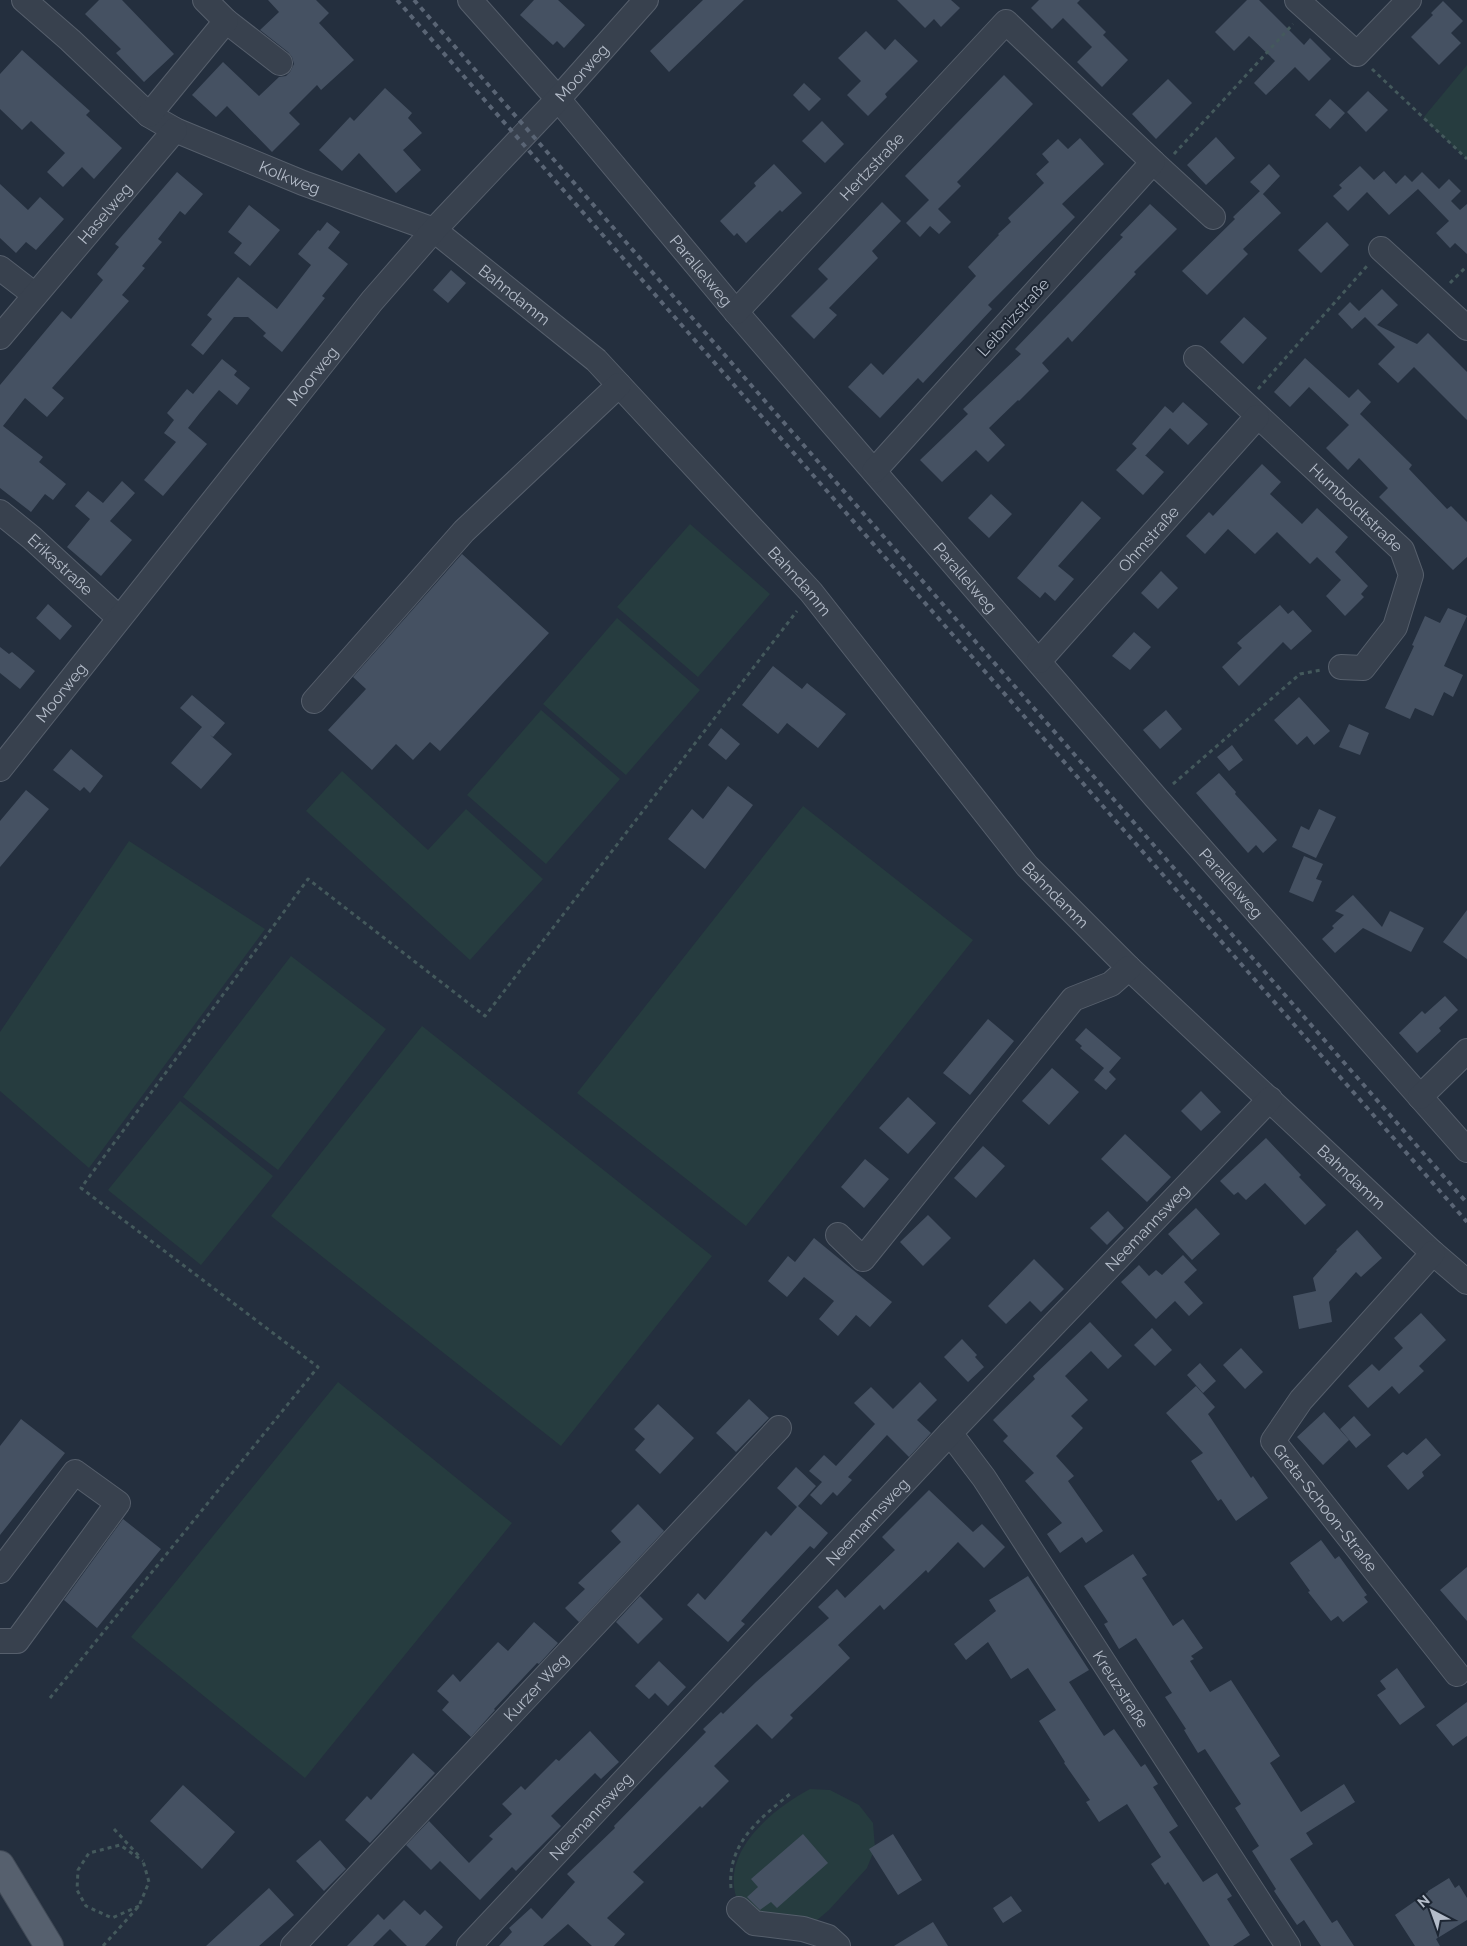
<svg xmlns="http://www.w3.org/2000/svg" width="1467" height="1946" font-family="Raleway,sans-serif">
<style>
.green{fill:#263c3f}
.building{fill:#455162}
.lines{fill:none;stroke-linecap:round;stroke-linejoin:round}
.minor-casing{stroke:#565f6c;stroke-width:26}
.major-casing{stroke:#414a57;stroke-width:30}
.path{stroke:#44595c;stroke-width:3;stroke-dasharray:4 4;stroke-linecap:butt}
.minor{stroke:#38414e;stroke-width:24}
.major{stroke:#56606e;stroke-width:28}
.rail{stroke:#5a6575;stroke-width:4;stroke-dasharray:5 5;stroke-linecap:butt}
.labels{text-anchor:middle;stroke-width:4;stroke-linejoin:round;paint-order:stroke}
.street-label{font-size:16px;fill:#b4bcc9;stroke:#1d2633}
</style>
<rect width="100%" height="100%" fill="#242f3e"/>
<path class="green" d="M1467,65V159L1423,118Z
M690,524L770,594L698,677L617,607Z
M617,618L700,690L626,775L543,704Z
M541,710L620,779L546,864L467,795Z
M342,771L428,850L466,809L543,879L470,960L306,811Z
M803,806L973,940L746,1226L577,1093Z
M129,841L265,929L89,1168L0,1091V1032Z
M291,956L386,1029L278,1170L183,1097Z
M422,1026L712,1256L561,1446L271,1216Z
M180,1101L273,1176L201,1265L108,1190Z
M338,1382L512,1523L305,1778L131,1637Z
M810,1789L830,1790L859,1805L873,1823L875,1848L867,1868L829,1910L816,1921L757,1919C751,1913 739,1904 736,1896C722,1850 774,1808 810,1789Z"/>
<path class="building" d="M99,0H122L174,54L144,82L116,53L121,49L85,14Z
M268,0H316L329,13L319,23L354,60L321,90L317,85L289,113L300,124L272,152L227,106L216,117L192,95L223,62L259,96L279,77L286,76L290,72L294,64L292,57L288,52L260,30L279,12Z
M534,0H558L585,25L564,48L557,41L553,45L520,15Z
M703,0H744L669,72L650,51Z
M897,0H951L960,8L941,27L934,19L925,28Z
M1039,0H1080L1077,3L1106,32L1103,35L1128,60L1102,87L1077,62L1092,47L1063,18L1052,29L1031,8Z
M1247,0H1259L1304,45L1310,38L1331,59L1309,81L1295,67L1266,95L1254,83L1275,61L1249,36L1234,51L1215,32Z
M1443,1L1463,21L1451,33L1461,43L1439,65L1411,37L1433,15L1431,13Z
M866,31L885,50L895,39L918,61L885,94L887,97L868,116L847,95L861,81L838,58Z
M22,50L90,111L86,115L122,148L94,179L82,167L63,187L47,172L65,153L31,121L22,130L0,109V74Z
M1004,75L1033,104L957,182L961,186L938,209L951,222L939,234L930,226L920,237L906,223L929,200L905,176Z
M1168,79L1192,103L1156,139L1132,114Z
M804,83L821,99L809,111L793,95Z
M385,88L412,113L408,118L422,133L403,150L421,170L396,193L359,153L342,171L319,150L350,117L354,121Z
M1368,91L1388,110L1366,132L1347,112Z
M1330,99L1345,113L1330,129L1315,115Z
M822,121L844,144L825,163L802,141Z
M1216,137L1235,158L1206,185L1187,165Z
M1080,138L1104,164L1062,204L1075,217L988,305L992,309L923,383L918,378L880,418L848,387L871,363L883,375L976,276L968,267L999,235L998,234L1011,222L1008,218L1044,183L1036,174L1049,162L1042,154L1058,139L1068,149Z
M774,164L802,193L782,212L780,210L746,243L737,233L734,236L720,221L756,186L754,183Z
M1269,164L1280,176L1263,194L1250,182Z
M1360,166L1374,180L1384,171L1396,184L1405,175L1412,182L1422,172L1439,189L1449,179L1461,191L1451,201L1460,210L1467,204V254L1455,243L1450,248L1436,233L1449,221L1418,189L1389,215L1367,192L1348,211L1333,196L1342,188L1339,185Z
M177,172L203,194L185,215L180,211L158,239L162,242L142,266L145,268L122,295L129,301L52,388L64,398L47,417L25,398L3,426L43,457L39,462L66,484L53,500L45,494L31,512L0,488V385L62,311L71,319L103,280L97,274L119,247L115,244Z
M0,184L28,210L40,197L64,219L36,250L26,242L16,253L0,238Z
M1260,191L1281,213L1243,249L1248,254L1207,295L1182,271L1235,219L1233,217Z
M882,202L901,221L872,251L878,258L829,308L837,315L814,339L791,316L828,279L818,269Z
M1150,204L1177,229L1134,272L1136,274L1072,342L1068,337L1042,363L1049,371L1019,401L1018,400L989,428L1005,445L988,462L976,450L942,482L920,460L968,414L963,409L1021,354L1015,349L1123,237L1120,235Z
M249,205L280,230L250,266L234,253L242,243L228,232Z
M327,222L340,232L328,248L348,264L322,296L325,298L282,352L263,336L266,333L248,317H234L203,355L191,345L212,319L207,315L238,277L277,309L311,265L298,254L318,230L320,231Z
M1327,222L1349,245L1321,273L1298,250Z
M451,270L466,283L448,303L433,290Z
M1382,289L1398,305L1377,325L1417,344L1428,333L1467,372V420L1414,367L1398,383L1378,364L1395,347L1365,317L1352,329L1338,314L1350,302L1359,311Z
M1244,317L1267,338L1243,364L1220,342Z
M1305,358L1349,398L1358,389L1371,402L1360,414L1412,465L1409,469L1447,509L1451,506L1467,522V557L1453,570L1379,497L1388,488L1359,458L1348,470L1326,448L1349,425L1309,387L1290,407L1274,392Z
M222,359L237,371L234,375L250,388L237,405L219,390L199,414L188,428L207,444L163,496L144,480L176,442L164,433L174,420L167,413L187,389L193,394Z
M1183,402L1208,424L1188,445L1170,428L1145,456L1132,444L1165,406L1173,413Z
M1137,448L1164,472L1143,495L1116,470Z
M1262,464L1281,482L1270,494L1302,524L1317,508L1348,537L1335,552L1368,586L1361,594L1364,597L1345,616L1326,596L1341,580L1317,557L1310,564L1277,532L1255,554L1228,529L1205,554L1186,536L1209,512L1213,516Z
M122,481L135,493L110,521L132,540L101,576L67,547L90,519L75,506L88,491L103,503Z
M991,494L1012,514L989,538L968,518Z
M1082,501L1101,518L1058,566L1074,579L1055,601L1045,592L1040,598L1017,578Z
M462,554L549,633L440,751L430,742L413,760L396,744L372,770L328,730L366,689L353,677Z
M1161,571L1178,588L1158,609L1141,593Z
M48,604L72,626L60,640L36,618Z
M1280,605L1288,614L1293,610L1312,631L1291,650L1283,642L1239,686L1222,667L1242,648L1237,643Z
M1448,608L1467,616L1444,666L1463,675L1453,697L1444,692L1433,716L1415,708L1410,719L1385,708L1414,646L1412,645L1425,616L1440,623Z
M1134,632L1151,647L1130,670L1112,656Z
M0,647L9,654L12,652L35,671L20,689L0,673Z
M773,666L802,689L807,683L846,714L818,748L787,723L778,734L742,705Z
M192,695L225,723L213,737L210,735L232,754L201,789L171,763L202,727L180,708Z
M1299,697L1330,731L1314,745L1307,736L1297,745L1274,720Z
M1166,710L1182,729L1160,749L1143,730Z
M1349,724L1369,733L1360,755L1339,747Z
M721,728L740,744L726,760L708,745Z
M1232,745L1243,760L1229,771L1217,757Z
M71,749L103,776L90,793L84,787L80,791L53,770Z
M1219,773L1236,792L1235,794L1277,840L1263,853L1256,845L1248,853L1196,793Z
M728,786L753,805L705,869L668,839L692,809L703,819Z
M26,790L49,809L0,867V821Z
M1319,809L1336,817L1316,858L1292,847L1301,826L1309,830Z
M1304,856L1323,864L1316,879L1322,881L1313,902L1289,892Z
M1353,895L1382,927L1390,911L1424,928L1411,952L1363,928L1335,953L1322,939L1334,928L1332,926L1344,915L1335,911Z
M1467,910V959L1443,942Z
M1445,996L1458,1010L1439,1028L1441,1031L1417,1053L1399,1033L1422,1011L1425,1014Z
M988,1019L1014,1041L970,1095L943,1073Z
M1086,1028L1121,1058L1109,1072L1116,1079L1106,1090L1094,1080L1104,1068L1080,1048L1082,1046L1075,1040Z
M1052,1068L1079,1092L1049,1125L1022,1101Z
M1201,1091L1221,1112L1201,1131L1181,1111Z
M908,1097L936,1123L908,1154L879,1128Z
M1125,1134L1171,1177L1147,1202L1101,1159Z
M1266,1138L1301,1175L1299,1177L1326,1205L1305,1225L1265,1183L1246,1200L1238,1192L1234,1195L1220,1181Z
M983,1146L1005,1166L976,1198L954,1178Z
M865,1159L889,1179L864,1208L841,1187Z
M1196,1208L1220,1234L1192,1260L1168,1234Z
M1108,1211L1124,1228L1107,1245L1090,1228Z
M928,1215L951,1238L923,1266L900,1242Z
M1357,1230L1382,1258L1361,1277L1356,1272L1329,1302L1332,1322L1299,1329L1293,1296L1316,1291L1313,1278L1337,1251L1336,1250Z
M814,1238L892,1302L870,1327L856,1315L838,1336L819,1319L834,1301L804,1277L787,1297L768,1281L788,1256L795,1262Z
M1183,1255L1197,1270L1184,1282L1203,1303L1189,1316L1175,1301L1156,1319L1121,1282L1139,1265L1149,1276L1156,1270L1162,1275Z
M1034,1259L1064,1289L1041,1312L1030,1301L1006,1324L988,1306Z
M1421,1313L1446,1340L1419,1366L1424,1371L1399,1394L1392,1386L1368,1408L1348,1386L1372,1364L1379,1371L1403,1348L1394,1338Z
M1090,1322L1122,1356L1108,1369L1091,1351L1065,1376L1088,1400L1071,1416L1083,1428L1056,1456L1074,1476L1068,1481L1103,1531L1086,1543L1082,1537L1060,1553L1047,1534L1062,1523L1025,1481L1034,1473L1003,1441L1008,1436L993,1420L1035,1379L1033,1376Z
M1152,1328L1172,1350L1155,1366L1134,1345Z
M962,1339L977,1355L975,1357L984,1367L968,1382L944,1357Z
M1241,1348L1263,1372L1245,1389L1223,1365Z
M1200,1363L1216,1381L1203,1393L1187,1375Z
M920,1382L937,1400L917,1420L931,1433L909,1457L887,1435L848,1477L852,1480L837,1496L833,1492L821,1505L810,1495L822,1482L809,1471L824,1455L836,1466L875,1424L854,1403L871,1387L893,1409Z
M1196,1386L1215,1407L1208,1414L1251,1478L1253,1476L1268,1498L1236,1521L1221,1499L1218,1501L1191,1461L1203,1453L1166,1413Z
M749,1399L769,1418L736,1452L716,1433Z
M658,1404L694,1438L660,1474L635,1450L645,1439L634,1429Z
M1324,1412L1349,1440L1323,1465L1297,1437Z
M1354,1416L1371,1435L1356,1448L1340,1429Z
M21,1419L65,1453L0,1535V1446Z
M1426,1438L1441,1455L1422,1472L1424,1476L1408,1490L1387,1466L1403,1452L1407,1455Z
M796,1467L816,1486L798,1506L828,1533L814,1549L810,1546L769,1590L741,1621L745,1624L728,1642L687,1605L698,1593L705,1600L766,1531L771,1536L797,1507L777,1488Z
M929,1490L973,1532L982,1524L1005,1547L984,1568L958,1542L928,1573L926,1570L884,1610L880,1605L838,1645L850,1658L790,1715L793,1718L772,1739L757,1724L714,1766L729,1781L702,1808L700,1806L633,1872L644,1882L607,1918L625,1934L614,1946H592L568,1924L543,1946H499L512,1932L509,1928L531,1908L542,1919L575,1882L567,1874L615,1828L614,1826L706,1732L703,1729L721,1712L723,1714L756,1682L829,1618L818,1607L837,1589L845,1598L895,1550L882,1537Z
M638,1504L664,1531L579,1622L565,1608L585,1589L578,1583L621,1542L611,1531Z
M123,1519L161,1549L97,1628L64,1600Z
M1321,1540L1335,1559L1339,1556L1367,1595L1364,1597L1368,1602L1343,1622L1338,1616L1331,1621L1308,1592L1310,1591L1290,1563Z
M1133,1554L1147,1575L1142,1578L1173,1626L1183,1619L1203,1648L1191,1656L1194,1659L1190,1661L1210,1692L1231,1680L1280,1756L1270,1763L1301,1812L1344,1784L1355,1802L1306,1833L1313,1844L1290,1859L1332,1923L1337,1920L1354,1946H1321L1304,1920L1297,1925L1274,1891L1276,1889L1252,1851L1259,1846L1235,1808L1241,1804L1205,1749L1198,1753L1184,1730L1186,1729L1165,1697L1172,1693L1136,1638L1119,1649L1104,1624L1108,1622L1084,1586Z
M1467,1567V1621L1440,1590Z
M1028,1576L1089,1670L1069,1682L1104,1736L1114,1729L1141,1767L1145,1764L1158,1784L1153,1787L1178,1826L1169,1832L1203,1882L1217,1873L1232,1896L1227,1899L1250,1935L1233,1946H1210L1168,1882L1165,1885L1151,1864L1161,1857L1127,1804L1099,1822L1086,1802L1090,1800L1064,1763L1065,1762L1039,1721L1056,1710L1028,1668L1011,1679L988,1642L966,1660L954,1644L996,1611L989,1600Z
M640,1596L663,1619L638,1644L616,1622Z
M534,1622L558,1643L539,1664L537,1663L494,1709L495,1710L471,1737L442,1710L449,1702L437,1691L453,1674L460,1682L498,1642L508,1651Z
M659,1661L686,1687L668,1706L655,1693L649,1699L635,1686Z
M1397,1668L1425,1707L1400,1725L1377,1695L1386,1689L1380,1681Z
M1467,1702V1736L1453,1746L1436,1725Z
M590,1731L619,1762L601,1779L595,1773L551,1816L561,1826L516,1871L512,1867L480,1900L440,1861L431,1870L406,1845L429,1821L469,1863L493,1839L489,1836L512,1814L502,1804L521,1786L525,1790L556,1759L559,1761Z
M413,1753L435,1773L370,1843L345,1820L367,1796L371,1800Z
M183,1785L235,1832L202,1869L150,1821Z
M803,1834L828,1863L777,1908L771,1902L760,1910L747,1897L758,1887L751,1879Z
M893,1834L922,1880L898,1895L869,1849Z
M320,1840L346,1869L324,1891L296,1861Z
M1449,1878L1455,1888L1459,1885L1467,1898V1920L1436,1939L1440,1946H1415L1395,1915L1428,1892V1891Z
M269,1888L294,1915L259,1946H206Z
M1011,1896L1022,1911L1003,1923L993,1908Z
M404,1900L420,1915L425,1910L443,1927L425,1946H407L390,1929L373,1946H347L378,1914L384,1920Z
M933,1922L948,1946H894Z"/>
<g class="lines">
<defs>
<g id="minor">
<path id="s1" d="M24,0L70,40L149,115L175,130L303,183L434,230L596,360L811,592L1027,866L1129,968L1433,1253L1467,1282"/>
<path id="s2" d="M470,0L558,99L736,312L1157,799L1467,1150"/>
<path d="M1297,0L1357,54L1409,0"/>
<path d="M226,21L280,63"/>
<path d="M149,115L226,21L205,0"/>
<path d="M1153,162L1213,217"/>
<path d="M1381,249L1467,328"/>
<path d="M0,268L35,295"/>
<path id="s3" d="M736,312L1006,22L1153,162L874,471"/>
<path id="s4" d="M0,337L175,130"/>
<path id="s5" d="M1196,358L1402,550L1411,575L1395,627L1363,668L1341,667"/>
<path id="s6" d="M0,512L32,538L119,618"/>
<path id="s7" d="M1039,661L1257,417"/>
<path d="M314,701L464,531L619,385"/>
<path id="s8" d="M0,769L372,301L434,230L558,99L646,0"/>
<path d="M1420,1097L1467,1051"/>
<path d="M838,1235L863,1259L1073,999L1111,984L1129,968"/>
<path id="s9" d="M1433,1253L1301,1400L1273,1441L1457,1674"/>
<path id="s10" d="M950,1433L984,1478L1288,1946"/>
<path d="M0,1571L75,1472L118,1503L17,1641H0"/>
<path d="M739,1909L754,1923L803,1929L828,1937L838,1946"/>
<path id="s11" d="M293,1946L779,1428"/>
<path id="s12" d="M469,1946L950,1433L1270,1099"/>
</g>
<path id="major" d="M0,1865L49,1946"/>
</defs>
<use href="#minor" class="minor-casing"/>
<use href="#major" class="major-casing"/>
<path class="path" d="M1372,69L1467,159
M1174,154L1293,24
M1450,283L1467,266
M1258,389L1367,266
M1173,784L1300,674L1321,670
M50,1698L318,1367L81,1188L308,879L485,1016L797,611
M114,1829L139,1856
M731,1888C727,1844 759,1819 790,1794
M139,1906L112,1918L86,1906L77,1890L78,1870L89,1853L120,1845L143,1861
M103,1946L139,1906L149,1882L143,1861"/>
<use href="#minor" class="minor"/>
<use href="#major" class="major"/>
<path class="rail" d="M397,0L1467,1222
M414,0L1467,1203"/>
</g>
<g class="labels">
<g class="street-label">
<text dy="6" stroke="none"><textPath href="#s8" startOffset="908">Moorweg</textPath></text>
<text dy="6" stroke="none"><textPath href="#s3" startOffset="199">Hertzstraße</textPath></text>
<text dy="6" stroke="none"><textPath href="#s1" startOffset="324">Kolkweg</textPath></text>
<text dy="6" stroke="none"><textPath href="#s4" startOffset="162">Haselweg</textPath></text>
<text dy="6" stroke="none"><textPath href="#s2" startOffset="356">Parallelweg</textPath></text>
<text dy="6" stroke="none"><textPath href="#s1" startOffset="581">Bahndamm</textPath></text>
<text transform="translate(1013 317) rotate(-48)" y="6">Leibnizstraße</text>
<text dy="6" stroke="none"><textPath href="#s8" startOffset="502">Moorweg</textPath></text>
<text dy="6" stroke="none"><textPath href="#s5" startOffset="219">Humboldtstraße</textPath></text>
<text dy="6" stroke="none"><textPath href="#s7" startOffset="164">Ohmstraße</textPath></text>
<text dy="6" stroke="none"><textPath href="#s6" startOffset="80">Erikastraße</textPath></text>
<text dy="6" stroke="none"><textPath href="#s2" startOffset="761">Parallelweg</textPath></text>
<text dy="6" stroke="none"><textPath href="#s1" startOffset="986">Bahndamm</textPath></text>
<text dy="6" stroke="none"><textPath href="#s8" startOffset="98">Moorweg</textPath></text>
<text dy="6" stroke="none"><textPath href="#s2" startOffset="1166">Parallelweg</textPath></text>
<text dy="6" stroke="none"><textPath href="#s1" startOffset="1391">Bahndamm</textPath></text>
<text dy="6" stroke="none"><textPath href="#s1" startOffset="1800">Bahndamm</textPath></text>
<text dy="6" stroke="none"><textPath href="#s12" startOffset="988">Neemannsweg</textPath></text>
<text dy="6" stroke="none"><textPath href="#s9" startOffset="332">Greta-Schoon-Straße</textPath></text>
<text dy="6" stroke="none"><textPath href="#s12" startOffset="582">Neemannsweg</textPath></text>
<text dy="6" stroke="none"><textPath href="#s11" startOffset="355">Kurzer Weg</textPath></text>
<text dy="6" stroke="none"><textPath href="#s10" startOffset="308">Kreuzstraße</textPath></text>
<text dy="6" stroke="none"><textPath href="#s12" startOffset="178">Neemannsweg</textPath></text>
</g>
</g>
<g transform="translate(1432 1911) rotate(319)" stroke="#1d2633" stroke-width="4" paint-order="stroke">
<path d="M0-4L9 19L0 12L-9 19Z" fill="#b4bcc9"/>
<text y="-8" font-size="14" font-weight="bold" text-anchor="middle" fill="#b4bcc9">N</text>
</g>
</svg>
